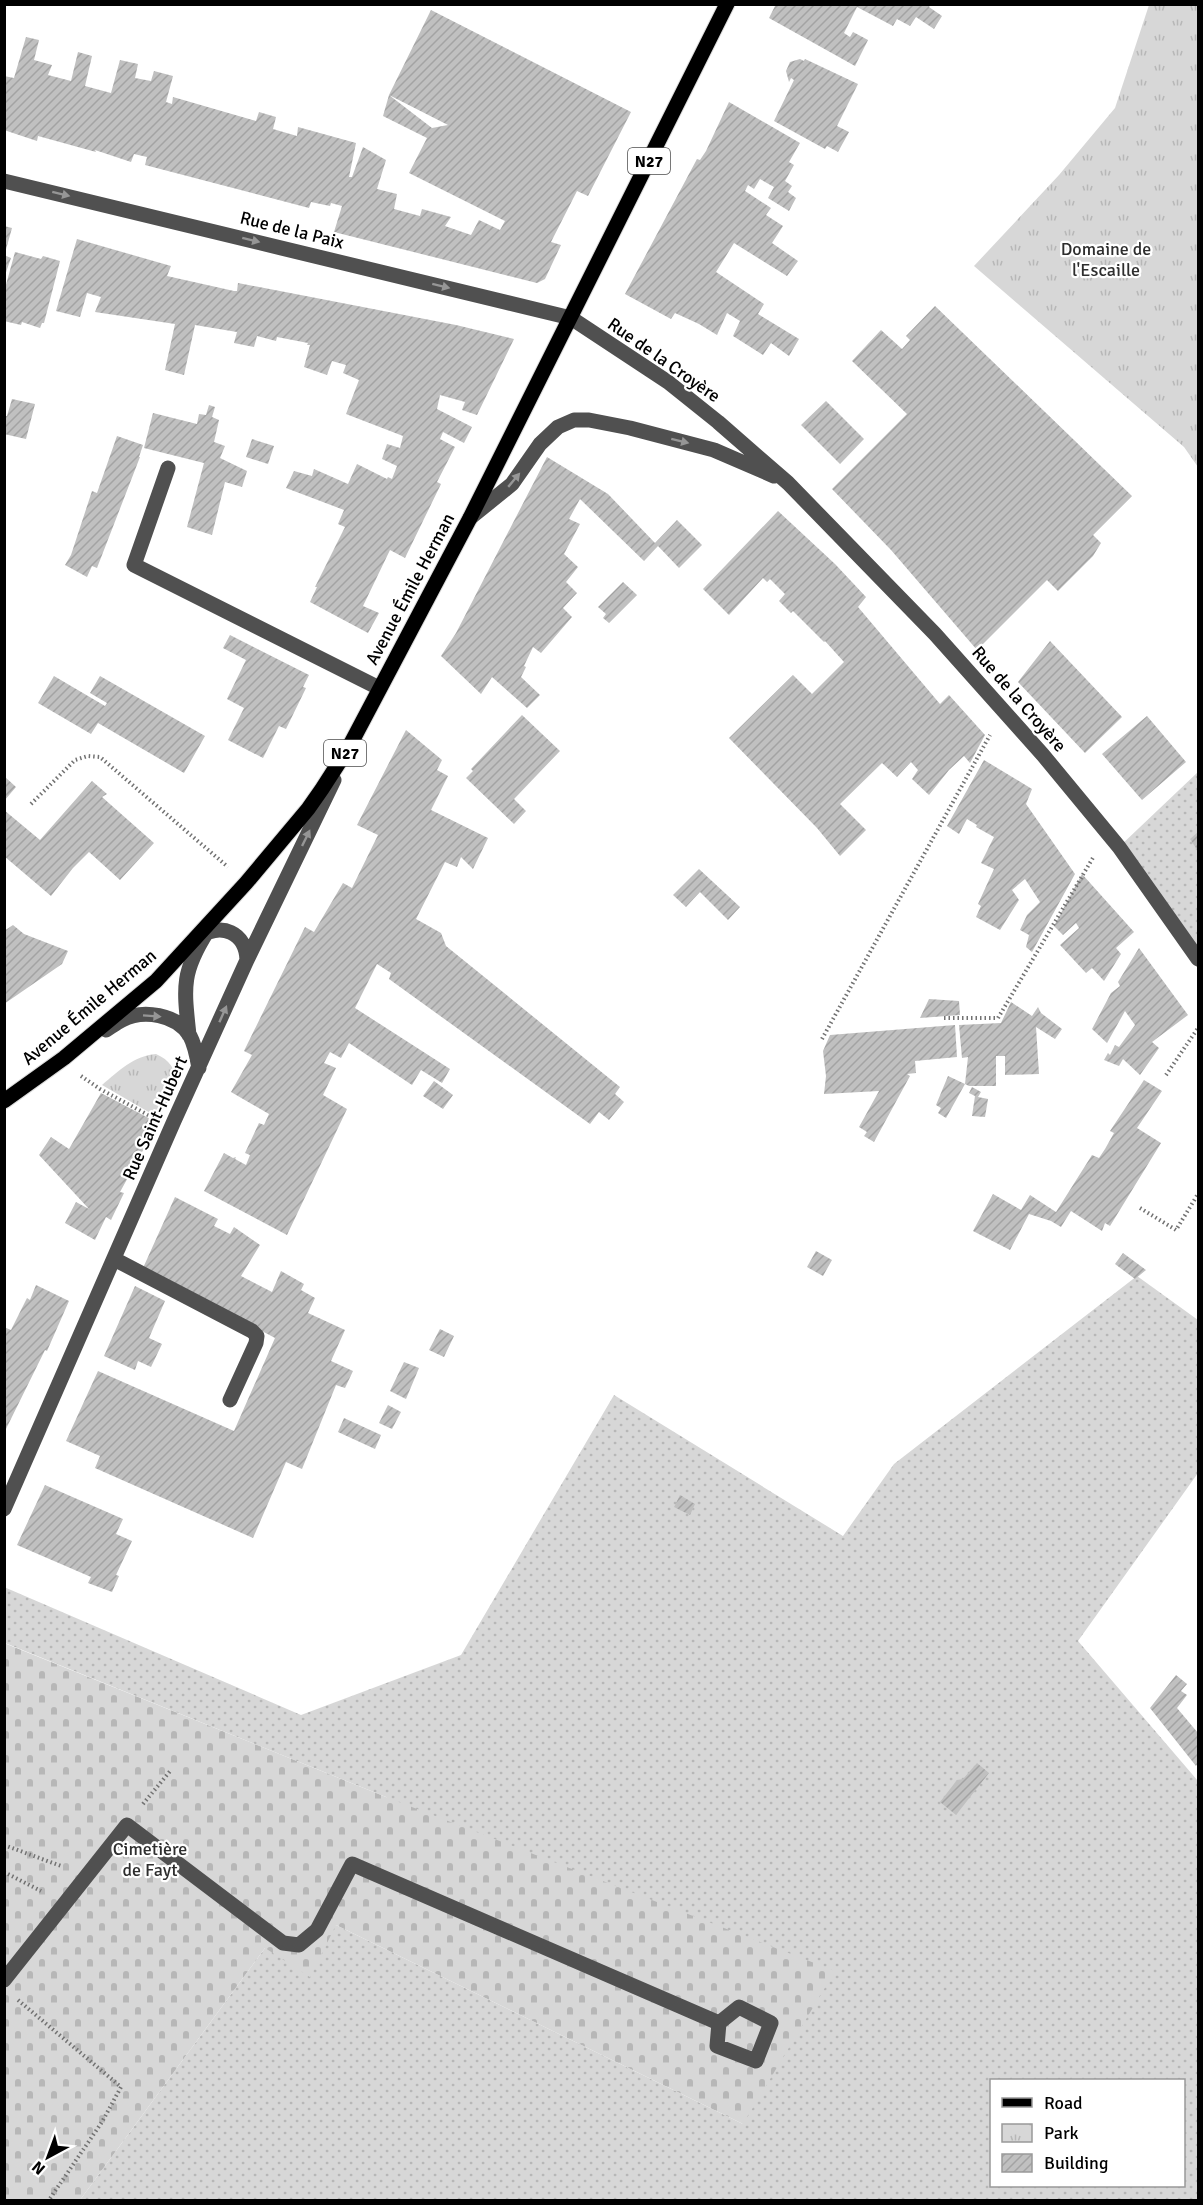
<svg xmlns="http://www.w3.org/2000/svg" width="1203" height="2205" font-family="Signika,sans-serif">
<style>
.grass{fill:url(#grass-dots);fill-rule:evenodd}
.cemetery{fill:url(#cemetery-stones)}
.park{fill:url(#park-tufts)}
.building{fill:url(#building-hatch)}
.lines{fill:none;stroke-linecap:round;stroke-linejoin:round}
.major-casing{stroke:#dbdbdb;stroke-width:17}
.path{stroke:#727272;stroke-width:4;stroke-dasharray:1.5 3;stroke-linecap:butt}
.minor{stroke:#505050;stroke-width:15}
.major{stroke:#000;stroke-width:15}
.oneway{fill:#969696}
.labels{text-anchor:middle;stroke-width:4.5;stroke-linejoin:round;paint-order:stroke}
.shield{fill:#fff;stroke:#4c4c4c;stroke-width:1.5}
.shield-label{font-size:16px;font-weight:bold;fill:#000}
.street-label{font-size:18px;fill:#000;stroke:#fff}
.park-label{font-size:18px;fill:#2e2e2e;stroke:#fff}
</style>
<defs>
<pattern id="grass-dots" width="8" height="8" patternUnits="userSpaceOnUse" patternTransform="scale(1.5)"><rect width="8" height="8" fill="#d7d7d7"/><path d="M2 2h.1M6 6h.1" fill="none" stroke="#b7b7b7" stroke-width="1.8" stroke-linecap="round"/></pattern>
<pattern id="cemetery-stones" width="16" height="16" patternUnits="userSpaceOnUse" patternTransform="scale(1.5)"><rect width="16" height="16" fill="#d7d7d7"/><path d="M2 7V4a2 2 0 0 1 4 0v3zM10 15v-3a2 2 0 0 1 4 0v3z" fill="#b7b7b7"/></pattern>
<pattern id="park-tufts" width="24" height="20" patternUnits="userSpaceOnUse" patternTransform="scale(1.5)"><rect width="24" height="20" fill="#d7d7d7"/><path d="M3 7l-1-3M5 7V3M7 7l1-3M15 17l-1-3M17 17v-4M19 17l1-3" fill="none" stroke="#b7b7b7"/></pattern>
<pattern id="building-hatch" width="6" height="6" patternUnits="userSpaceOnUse" patternTransform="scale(1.5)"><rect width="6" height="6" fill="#c0c0c0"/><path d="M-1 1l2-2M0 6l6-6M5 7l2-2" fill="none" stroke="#a3a3a3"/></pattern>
</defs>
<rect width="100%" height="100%" fill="#fff"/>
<path class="grass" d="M1198,772V959L1119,847Z
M1137,1276L1198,1320V1473L1078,1641L1198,1781V2200H80L265,1948L336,1925L743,2124L386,1797L5,1643L4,1587L301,1715L461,1655L614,1395L843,1536L894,1464ZM992,2080H1184V2186H992Z"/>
<path class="cemetery" d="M4,1643L386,1797L835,1971L743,2124L336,1925L310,1977L265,1948L80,2200H5Z"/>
<path class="park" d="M1149,5H1198V467L1184,447L974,266L1059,175L1115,108Z
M156,1054C189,1069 171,1095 159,1118L102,1085C119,1071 133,1056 156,1054Z"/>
<path class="building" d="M776,4H931L929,7L942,16L934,29L916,17L910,26L897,19L893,26L857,7L844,33L850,37L853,32L868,40L855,66L769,18Z
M431,10L631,112L588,196L577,191L551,242L561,245L545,279L537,283L334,232L342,206L331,203L330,206L311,202L309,208L145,165L147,157L134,154L131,162L95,150L96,152L38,136L37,141L4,130V76L14,78L26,37L39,40L34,60L52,65L48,75L71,81L78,52L92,56L85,86L111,93L120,60L138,64L135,78L151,81L154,71L173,76L166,102L172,104L173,97L256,121L259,112L276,117L273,129L297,136L298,127L356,143L349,177H352L363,147L386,160L377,189L397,194L394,209L420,216L422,209L451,217L445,226L471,235L479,220L500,230L505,221L409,173L427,138L383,116L389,95L432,128L448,125L389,95Z
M800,59L804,61L805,59L858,84L837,126L849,132L838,152L827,146L825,149L774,121L794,80L791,78L789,82L786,71L790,62Z
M729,102L800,143L789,162L794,165L785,181L792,186L788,192L796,198L789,211L768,198L774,187L760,179L754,189L748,185L745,191L771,208L766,215L783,226L772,243L798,261L787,276L734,243L716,272L764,304L758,314L799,339L789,356L771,343L763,355L733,336L740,321L727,313L717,335L699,324L675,313L671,319L625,294L697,159L700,160L706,151Z
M4,226L12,228L5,253L4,252Z
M77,239L171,266L167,276L234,291H237L238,283L456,325L514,339L477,415L462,410L465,402L440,395L437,409L472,427L464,443L443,432L440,439L455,447L437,482L441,484L405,558L390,550L363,606L379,613L368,633L310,602L317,587H315L345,527L338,524L344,510L286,488L294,471L312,476L314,469L348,484L357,464L387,479L388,477L392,479L397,466L382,459L387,444L400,448L403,436L346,414L359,380L343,373L346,365L332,361L327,375L304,367L310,345H307L308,343L277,337L276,341L257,336L254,347L234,343L237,332L195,325L184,375L165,370L175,324L95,312L101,297L87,293L80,317L56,311Z
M15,252L41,259L43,256L60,261L44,323H42L40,328L22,322L21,325L4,321V292Z
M4,255L11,258L5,275H4Z
M935,306L1132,496L1093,535L1101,543L1093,556L1058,591L1047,580L977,650L891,550L832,489L907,414L852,361L881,330L902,349L910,340L906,336Z
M12,399L35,404L26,439L4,434V416H7Z
M826,401L864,439L840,464L801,425Z
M209,405L215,407L212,417L219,420L214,442L225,446L220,458L247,471L242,487L225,482L212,535L187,527L204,463L144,448L153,413L197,424L199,414L206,415Z
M117,436L143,445L139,457H140L97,568L92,566L87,577L65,565L71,555L92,491L97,493Z
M252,439L274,446L268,464L246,457Z
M547,457L608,494L655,543L677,520L702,545L679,568L658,546L644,561L580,499L569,519L580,524L564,554L578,567L566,582L577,593L563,608L572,617L541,653L533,647L524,666L526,667L521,677L540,695L527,708L492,677L481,694L441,656L456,633Z
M778,511L835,564L866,597L858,607L940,704L949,695L985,735L970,763L964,756L949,770L929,795L912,779L918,770L911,762L897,777L882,763L840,804L866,830L840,856L817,828L729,738L793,675L812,694L844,662L825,641L824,642L793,611L791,613L779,601L785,594L770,579L767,582L763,578L729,615L703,589Z
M623,582L637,595L609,623L603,618L606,614L598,607Z
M230,635L309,675L303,687L306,688L286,729L279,726L263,758L228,740L244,708L227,699L246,660L223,648Z
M1050,641L1122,717L1085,753L1018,682Z
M54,676L105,706L107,703L90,693L100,676L205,736L184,773L98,723L91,734L38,703Z
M522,715L560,751L514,799L526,811L514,824L466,778L473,771L471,769Z
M1147,716L1186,762L1142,800L1102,754Z
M406,730L442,760L437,770L448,776L431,810L488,838L473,869L461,857L457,867L445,862L416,919L441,933L446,946L620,1087L615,1094L624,1102L609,1120L599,1112L590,1124L389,979L391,973L377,964L355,1008L450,1069L442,1083L421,1070L412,1085L349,1043L341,1058L330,1052L324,1063L336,1068L323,1095L347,1109L287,1235L204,1191L224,1153L233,1158L236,1157L235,1159L246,1165L250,1155L245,1153L259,1123L264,1125L269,1114L231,1092L252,1055L244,1051L305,927L314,932L343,883L352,888L378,835L357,825Z
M984,760L1032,789L1026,804L1075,874L1032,952L1026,947L1029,935L1020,930L1027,915L1040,902L1025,879L1012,890L1019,900L1000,930L976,917L981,906L978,904L994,869L981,863L994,837L976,827L977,825L967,819L959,834L947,826Z
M4,776L16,787L4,801Z
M92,781L107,794L102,797L154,843L120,880L89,852L73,868L51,896L4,856V810L40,840Z
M1198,832V851L1190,839Z
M699,869L740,907L728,920L700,892L686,907L673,895Z
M1082,874L1134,932L1116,948L1121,954L1104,981L1092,968L1086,973L1060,945L1079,928L1076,923L1063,935L1054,926Z
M13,925L24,934L68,951L62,964L4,1004V931Z
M1139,948L1188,1015L1152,1042L1159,1048L1140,1075L1123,1059L1119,1066L1104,1060L1108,1053L1110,1055L1115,1045L1119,1047L1135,1025L1125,1011L1107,1043L1092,1029L1111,993L1120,986L1118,982Z
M929,999L959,1001L960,1015L920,1018Z
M1011,1002L1032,1016L1038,1007L1041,1013L1062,1029L1055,1039L1036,1027L1039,1074L1005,1075V1056H996V1086H969L965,1084L968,1057L962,1058L959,1025L1001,1023Z
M955,1025L957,1057L915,1061L916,1073L907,1074L910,1076L874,1142L864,1136L867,1132L859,1127L879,1091L824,1094L826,1076L823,1051L830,1035Z
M948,1076L965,1084L946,1118L938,1113L941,1108L936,1105Z
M1144,1080L1162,1091L1137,1128L1161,1143L1110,1226L1105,1223L1102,1231L1071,1211L1061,1227L1051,1221L1029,1214L1010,1250L973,1231L993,1194L1021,1210L1030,1195L1056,1212L1092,1155L1099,1158L1105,1149L1114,1133L1110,1131Z
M434,1081L453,1095L443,1109L423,1096Z
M972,1087L981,1092L978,1097L988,1099L985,1117L972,1116L975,1096L969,1093Z
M101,1093L158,1123L120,1192L124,1193L111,1220L106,1217L95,1240L65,1223L76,1202L89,1209L39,1155L51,1137L69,1149Z
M175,1197L218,1219L214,1226L230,1234L234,1227L260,1245L241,1276L272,1292L281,1271L304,1284L301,1290L315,1298L308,1313L345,1330L331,1361L353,1371L345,1388L336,1385L302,1469L286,1462L253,1538L95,1468L100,1456L66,1441L98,1371L234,1431L275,1338L143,1268Z
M816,1251L832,1260L823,1276L807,1267Z
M1123,1253L1146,1270L1135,1279L1115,1264Z
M36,1285L69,1301L47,1351L45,1350L4,1433V1327L11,1330L27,1298L30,1300Z
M135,1286L165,1301L149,1338L162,1344L151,1367L138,1361L135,1370L104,1356Z
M440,1329L454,1336L444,1357L429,1350Z
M404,1362L419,1368L406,1399L390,1391Z
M388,1405L401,1412L392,1429L379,1423Z
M344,1418L381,1435L375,1449L338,1432Z
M45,1485L123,1519L116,1534L132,1541L116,1575L119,1576L112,1592L88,1583L91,1577L17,1545Z
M680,1495L695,1504L690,1515L674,1507Z
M1176,1675L1187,1684L1181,1691L1187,1695L1177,1708L1198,1733V1763L1196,1766L1150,1708Z
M977,1763L989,1773L956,1815L940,1802L957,1780L963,1779Z"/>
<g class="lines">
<defs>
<path id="major" d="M4,1101L64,1058L156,981L246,883L308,809L322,789L349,747L470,518L727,4"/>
</defs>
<use href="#major" class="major-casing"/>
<path class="path" d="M31,804L75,760L88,756L100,757L228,867
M944,1018H998L1094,856
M822,1039L990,735
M1166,1075L1198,1028
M81,1076L100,1089L150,1116
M1140,1208L1176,1230L1198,1194
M143,1804L171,1770
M4,1845L61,1866
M4,1872L41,1891
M18,2000L121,2087L102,2122L49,2200"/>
<path class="minor" d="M4,181L571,318L668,382L718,422L788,483L935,634L1043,755L1119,847L1198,959
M168,468L134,565L379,688
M470,518L512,484L540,444L558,427L574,420H589L630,428L714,450L774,476
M199,938C221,921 246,933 247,960
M106,1030C111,1027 116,1023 122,1020C143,1009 177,1014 190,1036C195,1045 197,1057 199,1068
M189,1035C184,988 181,973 207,932
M114,1259L252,1331L257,1336L256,1343L230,1400
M4,1509L174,1121L247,960L334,780
M4,1980L127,1825L283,1943L299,1945L317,1930L352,1864L719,2023L717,2046L756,2061L771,2023L739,2007L719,2023"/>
<use href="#major" class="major"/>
</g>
<defs><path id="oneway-solid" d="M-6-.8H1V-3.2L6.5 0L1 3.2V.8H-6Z" transform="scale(1.5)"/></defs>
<g class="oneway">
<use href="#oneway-solid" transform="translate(61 194) rotate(14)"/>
<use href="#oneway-solid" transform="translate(251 240) rotate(14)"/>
<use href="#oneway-solid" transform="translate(441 286) rotate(14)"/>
<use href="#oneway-solid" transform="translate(680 441) rotate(14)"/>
<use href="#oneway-solid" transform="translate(514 480) rotate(-50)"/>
<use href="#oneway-solid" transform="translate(306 838) rotate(-64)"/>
<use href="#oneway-solid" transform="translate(223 1014) rotate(-66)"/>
<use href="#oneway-solid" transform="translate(152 1016) rotate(4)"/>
</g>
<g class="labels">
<g class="shield">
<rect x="628" y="148" width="42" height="26" rx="4.5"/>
<rect x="324" y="740" width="42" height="26" rx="4.5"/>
</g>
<g class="shield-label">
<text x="649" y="167">N27</text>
<text x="345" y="759">N27</text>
</g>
<g class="street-label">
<text transform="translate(292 230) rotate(14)" y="6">Rue de la Paix</text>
<text transform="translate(664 360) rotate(35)" y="6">Rue de la Croyère</text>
<text transform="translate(410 589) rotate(-62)" y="6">Avenue Émile Herman</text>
<text transform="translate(1019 699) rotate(49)" y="6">Rue de la Croyère</text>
<text transform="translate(89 1007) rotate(-40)" y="6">Avenue Émile Herman</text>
<text transform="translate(155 1118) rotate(-66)" y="6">Rue Saint-Hubert</text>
</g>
<g class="park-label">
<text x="1106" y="255">Domaine de<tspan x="1106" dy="21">l'Escaille</tspan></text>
<text x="150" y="1855">Cimetière<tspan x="150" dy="21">de Fayt</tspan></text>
</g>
</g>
<rect width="1203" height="2205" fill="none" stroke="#000000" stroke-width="12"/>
<rect x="990" y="2079" width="195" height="108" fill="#ffffff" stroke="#999999" stroke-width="1.5"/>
<rect x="1002" y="2098" width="30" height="9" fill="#000000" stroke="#999999" stroke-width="1.5"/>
<text x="1044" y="2109" font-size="18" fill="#000000">Road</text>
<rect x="1002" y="2124" width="30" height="18" fill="url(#park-tufts)" stroke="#999999" stroke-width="1.5"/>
<text x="1044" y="2139" font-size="18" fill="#000000">Park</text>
<rect x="1002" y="2154" width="30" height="18" fill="url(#building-hatch)" stroke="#999999" stroke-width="1.5"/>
<text x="1044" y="2169" font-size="18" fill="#000000">Building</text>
<g transform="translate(48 2157) rotate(221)" stroke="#ffffff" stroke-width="4.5" paint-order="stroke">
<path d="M0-4.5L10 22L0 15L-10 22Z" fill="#000000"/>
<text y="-9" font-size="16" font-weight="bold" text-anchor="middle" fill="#000000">N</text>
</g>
</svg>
